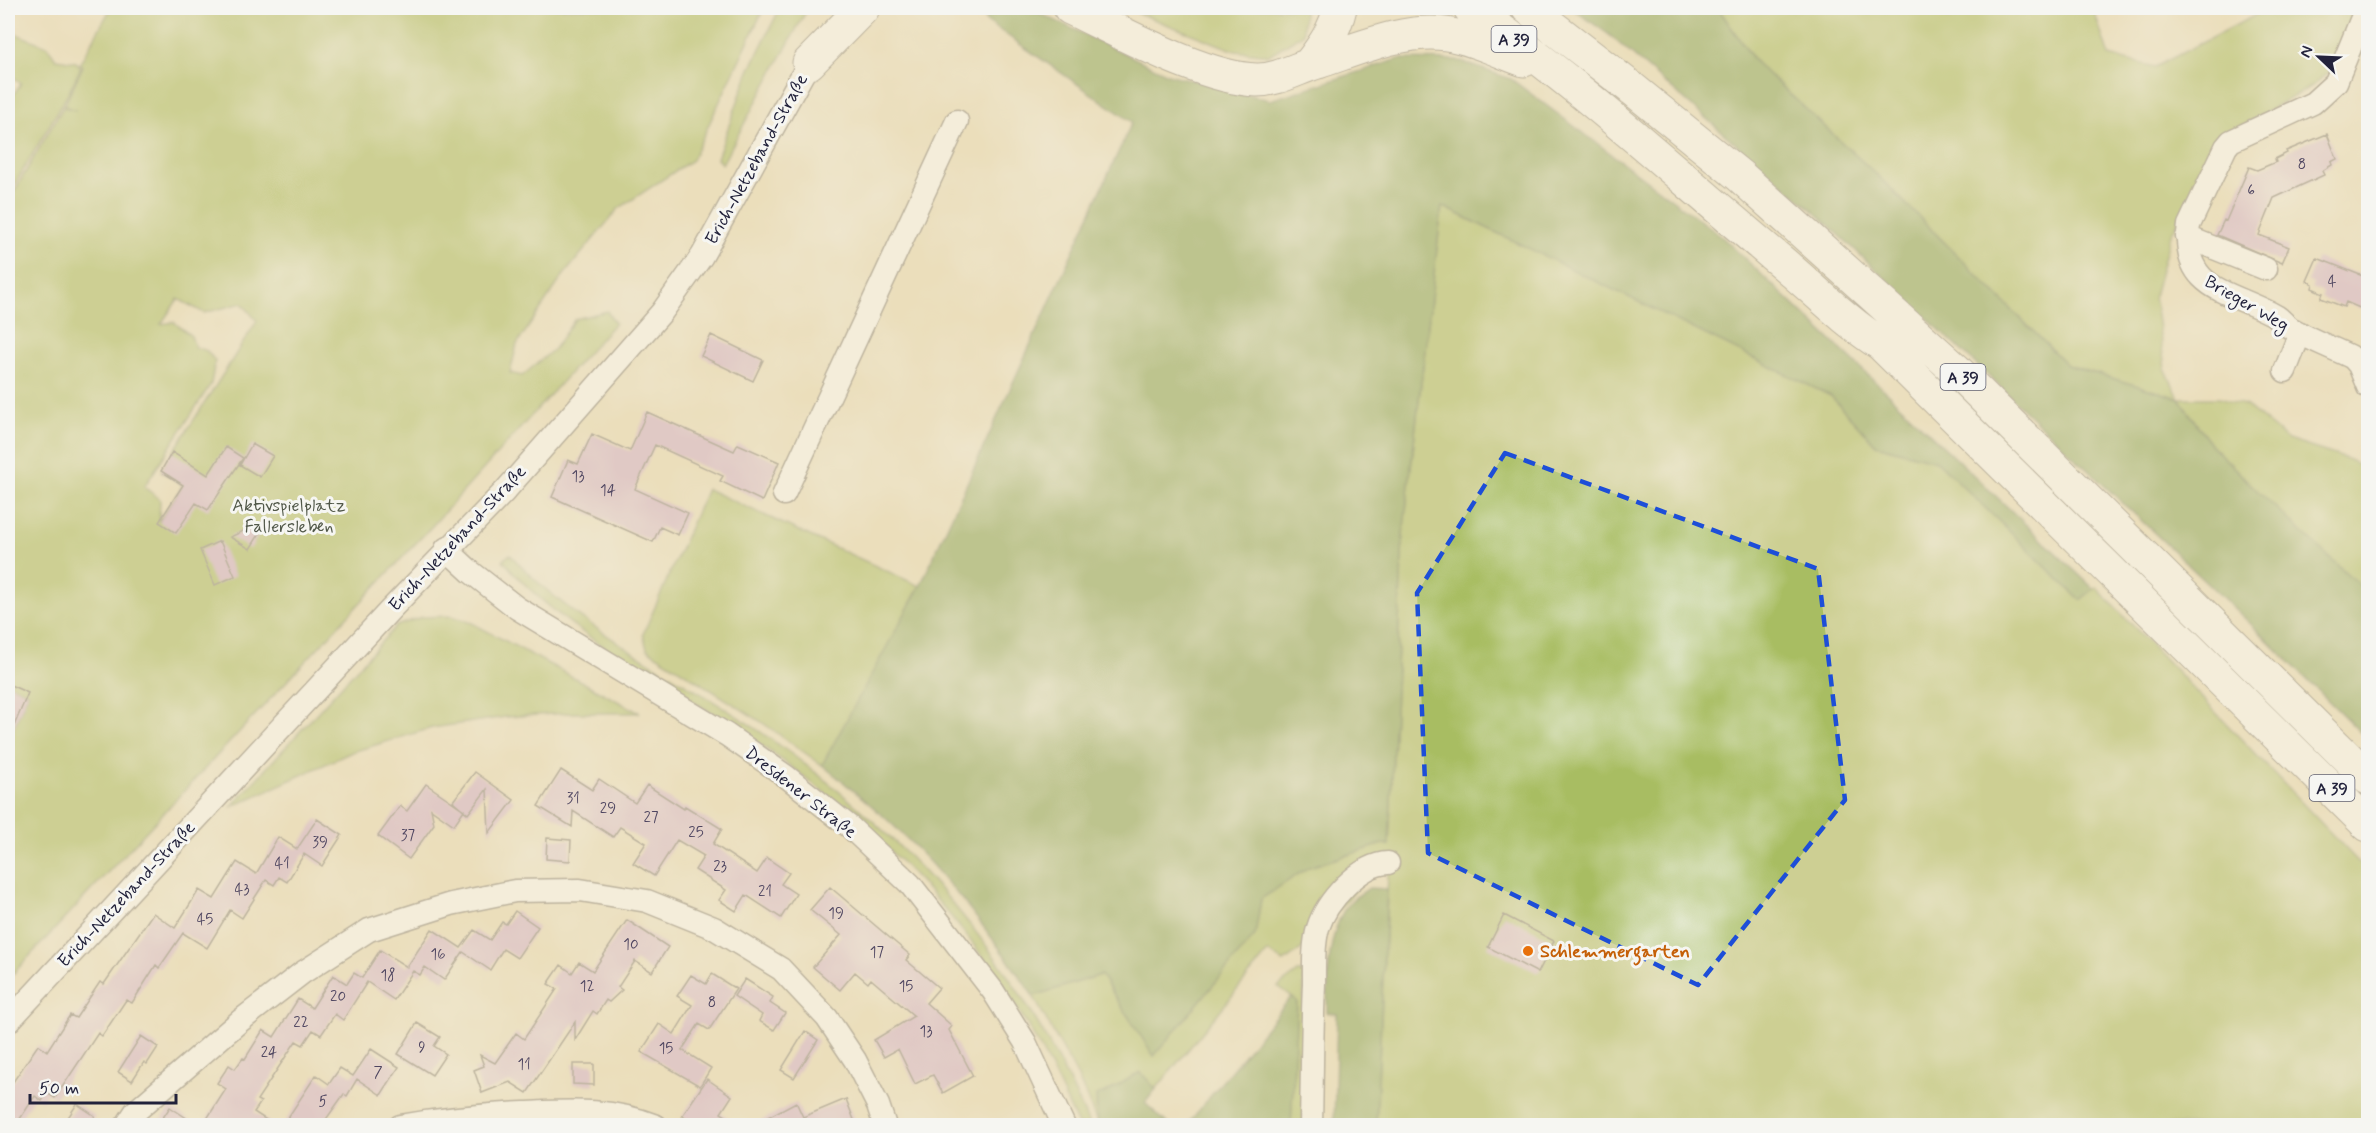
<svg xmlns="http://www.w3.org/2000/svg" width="2376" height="1133" font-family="Mynerve,sans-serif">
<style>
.green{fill:#a8bd62;stroke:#65704e;stroke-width:1.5;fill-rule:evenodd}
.forest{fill:#86a458;stroke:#54634a;stroke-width:1.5}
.building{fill:#d3afd0}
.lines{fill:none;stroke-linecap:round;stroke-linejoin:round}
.minor-casing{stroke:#86807b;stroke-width:25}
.highway-casing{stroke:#86807b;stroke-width:35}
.minor{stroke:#fff;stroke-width:22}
.highway{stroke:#fff;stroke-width:33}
.marked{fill:none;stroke:#1d4ed8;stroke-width:4.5;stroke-dasharray:12 8;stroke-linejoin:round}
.food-dot{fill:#e8710a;stroke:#f6f6f2;stroke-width:2}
.labels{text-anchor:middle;stroke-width:6;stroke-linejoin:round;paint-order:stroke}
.number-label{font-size:15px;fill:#4e4560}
.shield{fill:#f6f6f2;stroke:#626272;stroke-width:1.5}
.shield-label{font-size:16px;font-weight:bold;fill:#22223b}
.street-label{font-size:18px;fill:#22223b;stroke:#f6f6f2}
.park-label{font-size:18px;fill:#515849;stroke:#f6f6f2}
.food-label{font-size:18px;font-weight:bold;fill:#c56008;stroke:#f6f6f2;text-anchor:start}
</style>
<rect width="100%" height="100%" fill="#f6f6f2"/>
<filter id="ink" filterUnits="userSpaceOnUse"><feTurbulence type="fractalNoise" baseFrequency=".0167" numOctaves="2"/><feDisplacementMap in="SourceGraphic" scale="12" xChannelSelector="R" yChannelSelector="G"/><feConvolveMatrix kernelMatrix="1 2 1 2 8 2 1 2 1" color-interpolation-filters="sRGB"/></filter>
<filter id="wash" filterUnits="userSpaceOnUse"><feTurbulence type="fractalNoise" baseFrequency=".008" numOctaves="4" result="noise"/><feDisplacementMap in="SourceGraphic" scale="24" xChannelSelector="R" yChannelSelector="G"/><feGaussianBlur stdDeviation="1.35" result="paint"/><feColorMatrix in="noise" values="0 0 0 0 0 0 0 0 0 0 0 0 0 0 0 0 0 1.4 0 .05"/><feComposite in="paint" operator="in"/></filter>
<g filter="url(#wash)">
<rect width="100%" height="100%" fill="#ebdebb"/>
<path class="green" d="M111,8H764L692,160L618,209L563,276L517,344L510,373L522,376L554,349L575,319L607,311L615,323L433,525L8,979V741L28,693L8,684V202L63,107L76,110L64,106L83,66L80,63ZM178,299L204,313L242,303L257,321L161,471L183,485L159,521L160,499L144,487L211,384L215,361L207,351L195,347L191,336L174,322L161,324Z
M780,8H808L722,164L717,158L749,71Z
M1125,8H1304L1303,34L1269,55L1235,51Z
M1718,8H1932L1951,19L1980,8H2093L2109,56L2155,67L2269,8H2358L2336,65L2314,85L2221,138L2170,237L2154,296L2165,368L2179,398H2219L2247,406L2288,440L2347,459L2366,468L2368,474V593L2265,498L2211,445L2179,398L2067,365L1878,176L1756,63Z
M9,31L47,46L56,59L76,62L81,67L68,94L8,196V104L21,83L8,73Z
M1442,206L1831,396L1876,445L1937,461L2080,600L2096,587L2368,872V1125H1376L1389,854L1304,947L1284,962L1268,952L1156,1089L1140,1072L1106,1093L1096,1096L1097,1122L1077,1075L1033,996L1101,975L1154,1056L1255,935L1261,899L1309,867L1383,844L1389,845L1403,535Z
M707,489L920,586L822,765L760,721L647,649L643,634Z
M510,554C575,627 668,670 749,724C877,810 987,922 1058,1060C1069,1081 1081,1103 1089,1125H1078C1065,1098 1053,1070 1038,1044C969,917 864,814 745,734C667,681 563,635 503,560Z
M451,616L472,623L640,713H569L506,717L432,728L352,752L231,807L396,626L422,617Z
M1298,972H1304L1303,1125H1291L1297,1001L1278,987Z"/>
<path class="forest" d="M990,8H1029L1168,74L1270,100L1399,59L1457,60L1511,79L1721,236L2094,589L2080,600L1937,461L1876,445L1831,396L1442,206L1403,535L1389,845L1383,844L1309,867L1261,899L1255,935L1154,1056L1101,975L1033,996C992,936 948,877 895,827C872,805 847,785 822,765L920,586L1132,122L985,20Z
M1571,8H1718L1756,63L1878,176L2067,365L2179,398L2211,445L2265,498L2368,593V740L2256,629L1817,214L1608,34Z
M1369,888L1387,889L1376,1125H1334L1337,1014L1327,1013C1327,980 1327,924 1353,899C1358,895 1364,892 1369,888Z
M1291,997L1297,1001L1291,1125H1187Z
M1140,1072L1156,1089L1145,1103L1169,1125H1098L1096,1096L1106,1093Z"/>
<g id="blocks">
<path class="building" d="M2327,134L2337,159L2331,162L2332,165L2322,171L2324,175L2274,198L2259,235L2289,247L2282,263L2217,235L2224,220L2226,221L2249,167L2257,170L2276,162L2275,159L2287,153L2286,151Z
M2317,258L2368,278V303L2365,301L2362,309L2346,302L2344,307L2321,298L2323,293L2312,288L2313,284L2307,281Z
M711,335L763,360L753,381L701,356Z
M647,412L734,451L738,444L779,462L762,501L720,481L723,476L655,445L635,489L688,513L678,535L660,527L653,542L552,497L568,460L578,464L592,434L630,451Z
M252,444L273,456L260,477L240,465Z
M226,447L243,458L208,510L196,503L176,533L159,522L183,485L161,471L172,452L208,475Z
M268,520L250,549L230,537Z
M220,541L235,576L215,585L200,550Z
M8,684L28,693L8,740Z
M561,770L592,790L599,779L635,803L647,785L684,809L685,806L722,829L713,844L757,873L767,858L789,873L781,884L796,894L781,918L746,895L736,911L719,900L726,890L695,870L704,856L677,840L654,876L633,863L646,843L620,827L613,837L573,811L572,827L538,806Z
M475,772L514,800L489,833L487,789L468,814L453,801Z
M426,784L464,810L454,825L431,809L434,824L409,859L378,836L400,806L407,811Z
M317,819L342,835L322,866L304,854L287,882L279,877L274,885L266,880L242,918L230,910L207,948L183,933L159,968L156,965L132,1003L126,1000L102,1036L98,1033L55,1098L47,1093L42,1101L35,1096L16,1125H8V1078L13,1082L38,1045L47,1051L70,1015L76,1018L100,982L104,984L153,913L175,928L199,890L214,899L237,862L256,874L278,837L297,849Z
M547,838L571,840L570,861L546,859Z
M830,887L910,955L906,960L939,988L926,1003L952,1026L949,1030L973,1076L943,1093L933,1075L915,1084L898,1049L884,1057L874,1040L914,1016L871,979L868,983L855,972L840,990L813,967L841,935L810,910Z
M515,911L538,927L517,958L503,949L490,970L463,952L444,980L425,967L420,975L413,971L394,1000L367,982L343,1020L335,1014L321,1035L313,1030L303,1045L296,1041L257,1100L261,1102L254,1112L274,1125H203L226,1089L217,1083L229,1065L235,1069L243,1058L245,1059L263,1030L274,1037L298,999L312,1008L333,975L347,984L354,973L362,978L380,950L407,967L432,929L461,948L474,930L490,940L502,922L506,924Z
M1504,915L1554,941L1538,973L1488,947Z
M627,920L668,947L652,972L635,961L618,987L622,990L609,1002L606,1000L597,1014L593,1011L575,1040V1022L527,1093L510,1082L482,1093L474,1070L484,1066L480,1055L495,1063L516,1033L524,1039L557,989L548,984L561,965L572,973L579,962L593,971Z
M712,974L736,989L709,1030L699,1024L682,1050L711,1068L700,1086L641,1052L659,1024L674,1034L692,1005L677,996L691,975L706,984Z
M745,979L773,997L770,1003L785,1013L774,1030L759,1021L762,1015L734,996Z
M417,1023L440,1037L434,1046L446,1054L432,1075L398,1054Z
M805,1031L818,1040L794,1078L781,1070Z
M141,1036L158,1047L147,1064L144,1062L132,1081L118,1072Z
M371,1049L399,1067L381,1095L357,1079L347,1096L344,1094L322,1125H283L316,1075L329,1084L340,1068L353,1076Z
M573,1064H594V1085L573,1084Z
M707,1079L732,1096L721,1113L740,1125H696L682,1116Z
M846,1099L856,1125H753L796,1102L803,1117Z
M77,1104L95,1116L89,1125H63Z
M170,1107L197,1125H158Z"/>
</g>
</g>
<g filter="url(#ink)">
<use href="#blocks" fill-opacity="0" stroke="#86807b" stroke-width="1.5"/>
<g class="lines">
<defs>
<path id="minor" d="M2366,8L2336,82L2313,103L2231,141L2226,147L2189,225C2180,291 2232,291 2276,316C2282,320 2287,327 2294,330C2313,341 2333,348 2353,358L2359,365L2368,387
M2187,237L2266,269
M2285,371L2300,333
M784,494L957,121
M446,549L471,572L517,608L727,735L787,777L850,827L910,884L993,991L1025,1042L1064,1126
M8,1022L391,609L504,492L662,312L702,256L815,52
M126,1126L136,1111L240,1021L302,973L369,930L451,904L515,891L580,890L647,901L714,928L781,969L827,1018L855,1060L878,1105L885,1126
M400,1126C441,1119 482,1115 524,1113C572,1111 610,1108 656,1126
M1311,1126C1312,1078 1312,1031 1314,983C1314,966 1313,945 1318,928C1326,902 1359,864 1388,863"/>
<path id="highway" d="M1070,8C1119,31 1204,79 1257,80C1279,80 1297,68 1318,62C1358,49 1404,28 1446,34C1473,38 1499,51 1524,60
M1470,8C1576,81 1673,171 1772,254C1809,284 1841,318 1881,344L2368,825
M1528,8L1629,86L1740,176L1955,369L2368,778
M809,63L863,8
M1309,65C1323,47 1335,30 1340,8"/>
</defs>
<use href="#minor" class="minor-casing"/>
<use href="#highway" class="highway-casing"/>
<use href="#minor" class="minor"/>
<use href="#highway" class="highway"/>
</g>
</g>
<path d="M0 0H2376V1133H0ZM1505,453L1818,569L1845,800L1698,985L1428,853L1417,593Z" fill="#ebdebb" fill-opacity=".55" fill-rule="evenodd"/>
<path class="marked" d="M1505,453L1818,569L1845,800L1698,985L1428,853L1417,593Z"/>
<circle class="food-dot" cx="1528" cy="951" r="6"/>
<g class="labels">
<g class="number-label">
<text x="2302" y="169">8</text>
<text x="2251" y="195">6</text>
<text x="2332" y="286">4</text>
<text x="578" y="481">13</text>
<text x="608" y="495">14</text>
<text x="573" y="803">31</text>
<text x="608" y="813">29</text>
<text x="651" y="822">27</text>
<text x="696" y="837">25</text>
<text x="408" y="840">37</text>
<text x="320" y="847">39</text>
<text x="282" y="868">41</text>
<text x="720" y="871">23</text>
<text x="242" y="894">43</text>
<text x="765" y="896">21</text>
<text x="836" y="918">19</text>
<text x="205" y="924">45</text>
<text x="631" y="949">10</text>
<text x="877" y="957">17</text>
<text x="438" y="959">16</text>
<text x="388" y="980">18</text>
<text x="587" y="991">12</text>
<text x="906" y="991">15</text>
<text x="338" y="1001">20</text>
<text x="712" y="1007">8</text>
<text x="301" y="1027">22</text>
<text x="926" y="1036">13</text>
<text x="422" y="1052">9</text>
<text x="666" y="1053">15</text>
<text x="269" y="1057">24</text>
<text x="524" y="1069">11</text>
<text x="378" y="1077">7</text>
<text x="323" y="1106">5</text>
</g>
<g class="shield">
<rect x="1491.5" y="26" width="45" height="26" rx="4.5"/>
<rect x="1940.5" y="364" width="45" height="26" rx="4.5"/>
<rect x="2309.5" y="775" width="45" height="26" rx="4.5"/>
</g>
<g class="shield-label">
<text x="1514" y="45">A 39</text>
<text x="1963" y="383">A 39</text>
<text x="2332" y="794">A 39</text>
</g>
<g class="street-label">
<text transform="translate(756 159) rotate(-61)" y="6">Erich-Netzeband-Straße</text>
<text transform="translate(2247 303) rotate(30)" y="6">Brieger Weg</text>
<text transform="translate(457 538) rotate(-47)" y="6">Erich-Netzeband-Straße</text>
<text transform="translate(801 792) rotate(38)" y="6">Dresdener Straße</text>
<text transform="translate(126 894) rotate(-47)" y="6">Erich-Netzeband-Straße</text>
</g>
<g class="park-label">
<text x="289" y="511">Aktivspielplatz<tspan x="289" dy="21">Fallersleben</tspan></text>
</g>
<g class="food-label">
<text x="1540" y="957">Schlemmergarten</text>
</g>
</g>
<rect width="2376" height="1133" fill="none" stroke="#f6f6f2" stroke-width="30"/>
<g transform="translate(2319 57) rotate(293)" stroke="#f6f6f2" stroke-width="4.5" paint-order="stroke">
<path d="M0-4.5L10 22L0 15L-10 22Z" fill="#22223b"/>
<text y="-9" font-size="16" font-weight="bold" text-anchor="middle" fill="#22223b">N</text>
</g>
<path d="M30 1094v9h146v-9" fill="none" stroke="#22223b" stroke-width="3"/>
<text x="39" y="1094" font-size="18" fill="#22223b" stroke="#f6f6f2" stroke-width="4.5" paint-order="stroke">50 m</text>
</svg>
